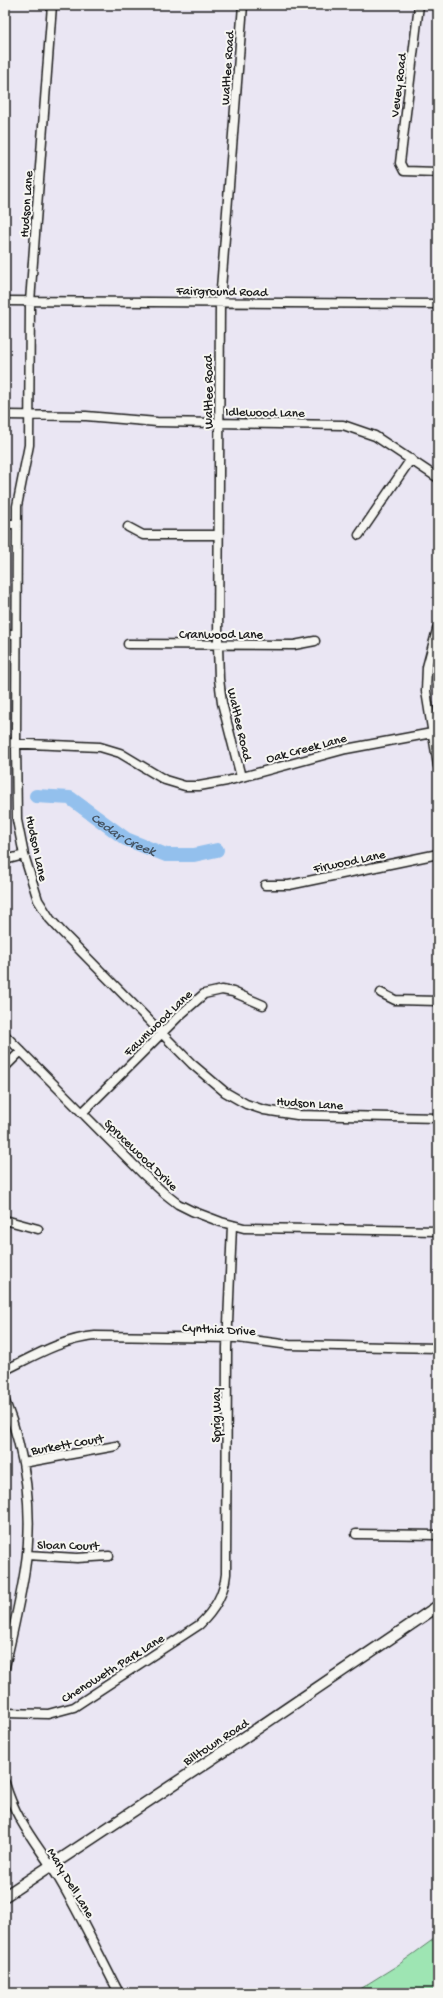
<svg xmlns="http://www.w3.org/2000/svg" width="443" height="1998" font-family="'Gochi Hand',sans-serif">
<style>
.green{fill:#9ee5b3;stroke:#5d8068}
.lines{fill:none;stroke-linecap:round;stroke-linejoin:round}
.river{stroke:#93c0ed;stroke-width:14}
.minor-casing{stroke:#1c1c1c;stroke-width:11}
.major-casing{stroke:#1c1c1c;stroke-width:13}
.minor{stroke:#f6f6f2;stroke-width:8}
.major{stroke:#f6f6f2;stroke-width:10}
.labels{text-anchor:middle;stroke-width:4;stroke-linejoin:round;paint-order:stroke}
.street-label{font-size:13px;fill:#1c1c1c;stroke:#f6f6f2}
.water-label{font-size:14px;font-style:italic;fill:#465565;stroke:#f6f6f2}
</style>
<rect width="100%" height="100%" fill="#eae6f3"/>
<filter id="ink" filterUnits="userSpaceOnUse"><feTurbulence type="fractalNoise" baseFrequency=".025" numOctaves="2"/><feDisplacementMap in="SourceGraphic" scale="8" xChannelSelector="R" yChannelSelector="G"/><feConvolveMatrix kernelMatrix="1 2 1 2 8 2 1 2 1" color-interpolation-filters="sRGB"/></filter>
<g filter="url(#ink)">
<path class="green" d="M438,1936V1993H353L398,1965Z"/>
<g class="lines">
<path class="river" id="s1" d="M36,796L70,798L126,839L166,855H194L217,850"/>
<defs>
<path id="minor" d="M52,5L30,302L29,445L17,506L16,743L17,820L24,855L38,900L50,919L61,931L192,1064L225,1092L246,1104L264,1110L297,1115L438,1118
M419,5L400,163L404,171L438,172
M5,301L438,304
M5,415L86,416L157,422L343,425L375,436L438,478
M5,524H17
M128,527L143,535H219
M359,535L411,459
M438,626L427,667L426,691L438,766
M5,634H16
M128,644L294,645L315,641
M5,743L100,747L120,753L165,780L185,786H199L227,781L346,749L432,733
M241,777L222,703L219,679L218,645L220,302L243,5
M5,860L24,855
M265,885H289L438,854
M381,993L395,1000L438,1001
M5,1035L142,1173L164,1193L178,1204L192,1211L221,1222L244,1228L438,1231
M5,1067L21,1051
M82,1113L179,1016L204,994L222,990L233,992L263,1005
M5,1220L38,1229
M5,1370C34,1356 62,1339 95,1336L238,1338L289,1345L438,1348
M5,1401C26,1454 34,1513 25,1569C20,1602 12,1635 5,1667
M23,1463L116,1446
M356,1534L438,1535
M27,1555L77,1558L109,1556
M5,1713L48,1714L74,1707L199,1625C214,1611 224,1594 226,1574L227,1348L232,1225
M5,1783C16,1822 39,1846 59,1879C81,1916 99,1955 119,1993"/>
<path id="major" d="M5,1896L239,1741L438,1606"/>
</defs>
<use href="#minor" class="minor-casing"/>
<use href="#major" class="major-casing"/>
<use href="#minor" class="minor"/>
<use href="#major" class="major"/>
</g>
</g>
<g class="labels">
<g class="street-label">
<text transform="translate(226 68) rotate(-86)" y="5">Waltlee Road</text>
<text transform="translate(397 85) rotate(-83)" y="5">Vevey Road</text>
<text transform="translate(25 204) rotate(-86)" y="5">Hudson Lane</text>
<text transform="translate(222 290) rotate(1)" y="5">Fairground Road</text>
<text transform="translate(207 392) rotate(-90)" y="5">Waltlee Road</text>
<text transform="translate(265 411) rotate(1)" y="5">Idlewood Lane</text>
<text x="221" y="638">Cranwood Lane</text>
<text transform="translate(241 724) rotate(77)" y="5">Waltlee Road</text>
<text transform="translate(306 747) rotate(-15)" y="5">Oak Creek Lane</text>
<text transform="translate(38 848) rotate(78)" y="5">Hudson Lane</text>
<text transform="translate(349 860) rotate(-12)" y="5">Firwood Lane</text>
<text transform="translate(157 1022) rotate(-44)" y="5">Fawnwood Lane</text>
<text transform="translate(310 1102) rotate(4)" y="5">Hudson Lane</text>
<text transform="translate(142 1154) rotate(44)" y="5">Sprucewood Drive</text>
<text transform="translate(219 1328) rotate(3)" y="5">Cynthia Drive</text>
<text transform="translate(215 1415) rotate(-90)" y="5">Sprig Way</text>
<text transform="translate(67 1443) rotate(-10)" y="5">Burkett Court</text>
<text transform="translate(68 1544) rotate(1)" y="5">Sloan Court</text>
<text transform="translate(112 1667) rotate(-32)" y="5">Chenoweth Park Lane</text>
<text transform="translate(215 1741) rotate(-33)" y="5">Billtown Road</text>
<text transform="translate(72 1882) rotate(59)" y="5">Mary Dell Lane</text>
</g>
<g class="water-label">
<text dy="5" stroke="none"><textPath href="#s1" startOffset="99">Cedar Creek</textPath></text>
</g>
</g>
<rect width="443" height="1998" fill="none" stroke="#f6f6f2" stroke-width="20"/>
<rect x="10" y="10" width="423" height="1978" fill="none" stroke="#1c1c1c" stroke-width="1.5" filter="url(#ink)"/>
</svg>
